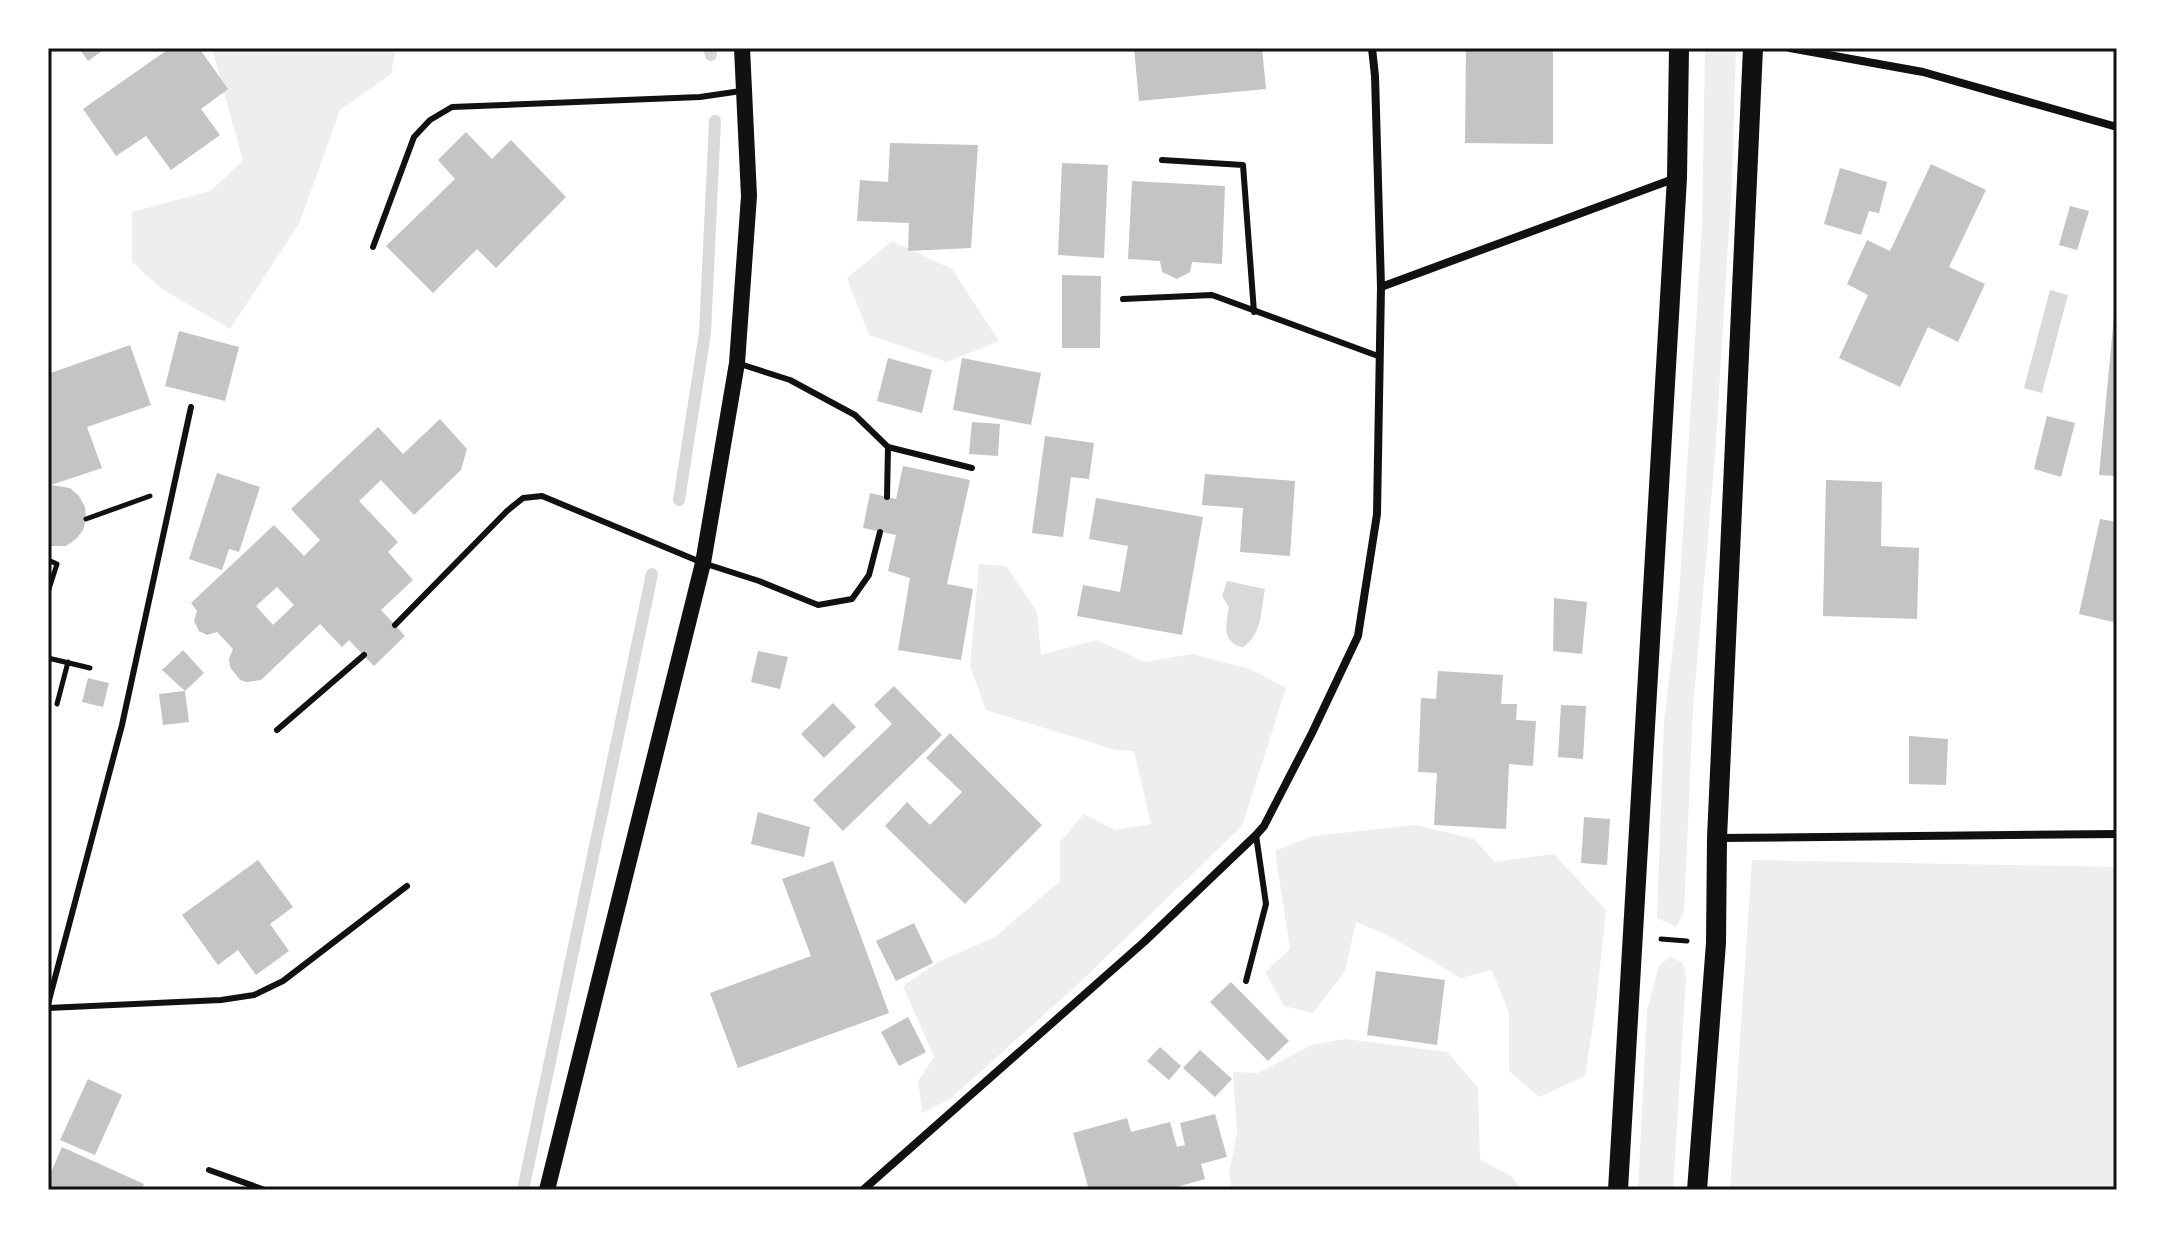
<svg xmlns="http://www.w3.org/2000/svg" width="2165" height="1238" font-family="'PT Sans Narrow',sans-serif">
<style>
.green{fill:#eee}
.water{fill:#d9d9d9}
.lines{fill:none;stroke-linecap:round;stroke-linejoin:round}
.stream{stroke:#d9d9d9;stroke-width:12}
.building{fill:#c4c4c4;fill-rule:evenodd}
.path{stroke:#111;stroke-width:5}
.service{stroke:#111;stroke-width:6}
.minor{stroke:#111;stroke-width:8}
.secondary{stroke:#111;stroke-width:16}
.primary{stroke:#111;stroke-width:20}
.neatline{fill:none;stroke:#111;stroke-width:3}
</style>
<rect width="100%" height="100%" fill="#fff"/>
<path class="green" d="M212,48H396L391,74L340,110L299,224L230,329L162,289L132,262V212L210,191L243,161Z
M1705,48H1736L1732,181L1715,456L1693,709L1684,913L1676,927L1657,918L1664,722L1679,596L1702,227Z
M892,241L952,269L999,341L947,362L869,335L847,278Z
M979,564L1006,566L1037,612L1041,655L1097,640L1145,662L1192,654L1250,669L1286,688L1242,826L1076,986L950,1099L922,1113L918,1081L934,1057L903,986L938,962L995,937L1060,881V842L1084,814L1115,830L1151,824L1134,751L1116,750L986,710L970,666Z
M1416,825L1474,839L1495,862L1554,854L1606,910L1596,1005L1585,1076L1539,1097L1509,1071V1013L1492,970L1461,978L1389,936L1356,922L1345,971L1313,1013L1284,1006L1265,972L1290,949L1275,851L1313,836Z
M1752,860L2117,867V1190H1730Z
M1671,957L1683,963L1686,978L1673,1190H1638L1647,1011L1659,965Z
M1345,1039L1447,1052L1478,1087L1480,1159L1512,1177L1522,1190H1232L1229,1173L1237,1133L1233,1072L1258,1073L1312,1045Z"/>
<path class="water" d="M2050,290L2068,295L2042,393L2024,388Z
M1227,581L1265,589C1261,610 1262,635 1243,647C1221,643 1226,624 1229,607L1222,596Z"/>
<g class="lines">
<path class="stream" d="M709,48L711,55
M679,500L705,333L715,121
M523,1190L652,574"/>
</g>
<path class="building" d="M79,48H106L88,61Z
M170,48H199L228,89L201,109L220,135L171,170L146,136L116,156L83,109Z
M1134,48H1262L1266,89L1139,101Z
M1466,48H1553V144L1465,143Z
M466,132L492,159L511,140L566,197L496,268L477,249L433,293L386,246L455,179L438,160Z
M890,143L978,145L971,248L908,251L909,223L857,221L860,180L888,182Z
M1062,163L1108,165L1104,258L1058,255Z
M1931,164L1986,190L1949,267L1985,284L1958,342L1928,327L1900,387L1839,358L1868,295L1847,284L1867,240L1890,251Z
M1840,168L1887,182L1879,213L1869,211L1861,235L1824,224Z
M1132,181L1225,186L1222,264L1192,262L1190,272L1177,279L1162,272L1160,261L1128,259Z
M2070,206L2089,211L2077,250L2059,245Z
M1062,275L1101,276L1100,348H1062Z
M2115,305H2117V476L2099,475Z
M179,331L239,347L225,401L165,386Z
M130,345L151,405L87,427L102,468L51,485L70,488L79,496L85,507L86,519L83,530L76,539L66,546H48V374Z
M888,358L932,370L922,413L877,401Z
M962,358L1041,373L1031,425L953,410Z
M2047,416L2075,423L2061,477L2034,469Z
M440,419L467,449L461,470L414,515L381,480L359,501L398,542L388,552L413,580L381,610L405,636L374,666L349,640L342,647L320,624L261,680L247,682L240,680L230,667L229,659L233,649L217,632L207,635L199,631L194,621L197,611L191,603L274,525L304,556L320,540L291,509L378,427L403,454ZM277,587L294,605L273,625L256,606Z
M972,422L1000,424L998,456L969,454Z
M1045,436L1094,443L1089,479L1071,477L1063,537L1032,533Z
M903,466L970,480L947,584L973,589L961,660L898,650L910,578L888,571L896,535L863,528L870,493L896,499Z
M217,473L260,487L239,552L229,549L222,570L189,559Z
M1205,474L1295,481L1290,556L1240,552L1243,508L1202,505Z
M1826,480L1882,482L1881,546L1919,548L1917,619L1823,616Z
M1096,498L1203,517L1182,635L1077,616L1083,585L1120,592L1128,546L1089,539Z
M2100,519L2117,522V623L2079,614Z
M1554,598L1587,602L1582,654L1553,651Z
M183,650L204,673L185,691L162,670Z
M758,651L788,657L780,689L751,682Z
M1438,671L1503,675L1501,704H1517L1516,720L1536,721L1533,766L1509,764L1506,829L1434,825L1437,773L1418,772L1421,698L1436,699Z
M88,678L109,683L103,707L82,702Z
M894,686L942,735L843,831L813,800L892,724L874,705Z
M185,691L189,722L163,725L159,694Z
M833,703L856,727L824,758L801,734Z
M1561,705L1586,706L1583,759L1558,757Z
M950,733L1042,825L965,904L885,826L907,802L930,825L962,792L926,758Z
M1909,736L1948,739L1946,785L1909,784Z
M758,812L810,827L804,857L751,844Z
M1584,817L1610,819L1607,865L1581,863Z
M258,860L293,907L270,924L289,951L256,975L238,950L218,965L182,915Z
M833,861L889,1013L738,1068L710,993L811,956L782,879Z
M914,923L933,963L896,981L876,941Z
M1376,971L1445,980L1437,1045L1367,1035Z
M1231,982L1289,1041L1268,1061L1210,1002Z
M908,1017L926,1052L899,1066L881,1032Z
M1160,1047L1181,1066L1169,1080L1147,1061Z
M1200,1050L1232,1079L1215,1097L1183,1068Z
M88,1079L122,1095L95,1155L60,1140Z
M1215,1114L1227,1157L1201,1164L1205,1179L1166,1190H1089L1073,1133L1127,1118L1131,1132L1170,1122L1177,1147L1185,1145L1180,1123Z
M62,1147L144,1184L141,1190H48V1179Z"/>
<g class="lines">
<path class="path" d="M86,519L150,496
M48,560L57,564L48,592
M48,658L90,668
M57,704L68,662
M1661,939L1687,941"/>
<path class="service" d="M1162,160L1243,165L1254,312
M373,247L414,137L430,120L452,107L700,97L741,91
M1123,299L1212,295L1378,356
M740,364L790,380L855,415L888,447L887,497
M888,447L972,468
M395,625L507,511L523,498L542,496L703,563L759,581L818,605L852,599L869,575L880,532
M277,730L364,655
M1246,981L1266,904L1256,835
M48,1004L122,725L191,407
M48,1008L221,1000L254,995L283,981L407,886
M209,1170L265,1190"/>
<path class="minor" d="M1790,48L1923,72L2117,127
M1381,287L1676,178
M1718,838L2117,834
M863,1190L1144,942L1256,835L1264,826L1312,733L1358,636L1377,514L1381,287L1375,76L1372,48"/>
<path class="secondary" d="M547,1190L703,563L737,363L749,196L742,48"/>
<path class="primary" d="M1618,1190L1677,178L1679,48
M1697,1190L1716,943L1717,838L1753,48"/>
</g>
<rect width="2165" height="1238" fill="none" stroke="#ffffff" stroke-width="100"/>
<rect x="50" y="50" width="2065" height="1138" class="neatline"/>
</svg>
